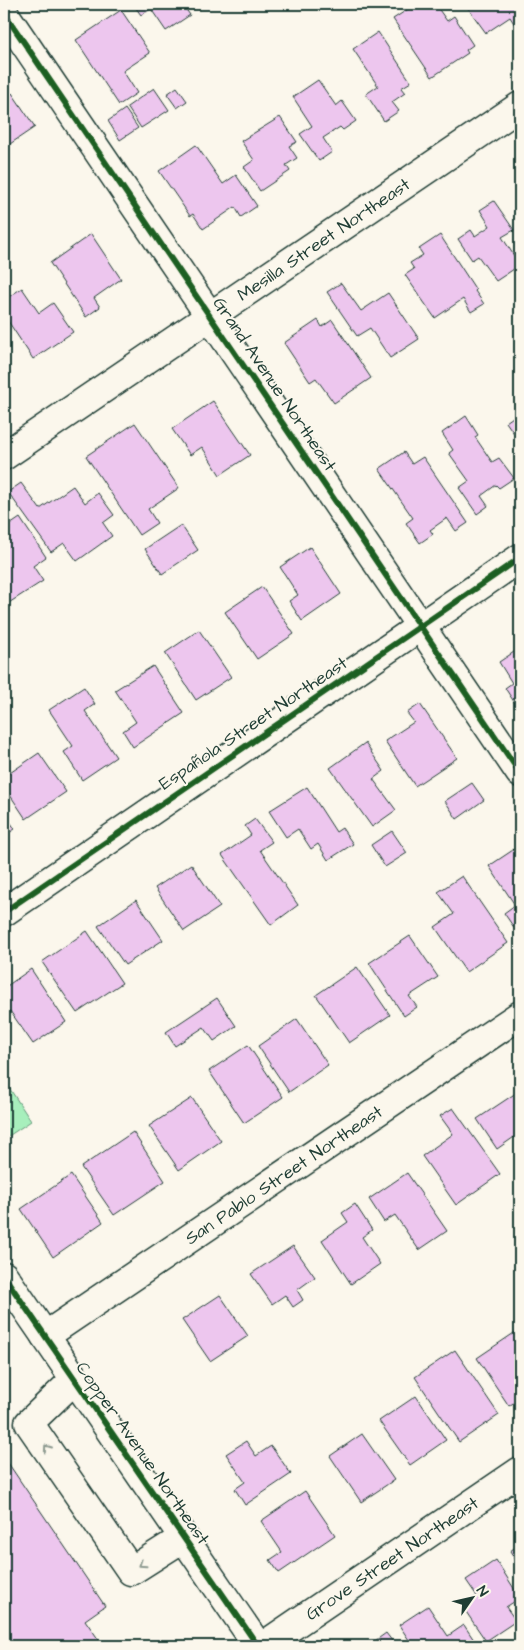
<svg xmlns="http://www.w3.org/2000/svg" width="524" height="1650" font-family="'Architects Daughter',sans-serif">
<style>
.green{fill:#a7efbc;stroke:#639678}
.building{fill:#edc6ee;stroke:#1f3d34}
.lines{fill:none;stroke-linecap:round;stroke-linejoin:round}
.minor-casing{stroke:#1f3d34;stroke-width:31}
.minor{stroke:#fbf7ec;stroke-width:28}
.cycleway-casing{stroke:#fbf7ec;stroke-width:9}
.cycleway{stroke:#1b5e20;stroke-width:6}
.oneway{stroke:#8d9a90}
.labels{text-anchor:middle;stroke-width:4;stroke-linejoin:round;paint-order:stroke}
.street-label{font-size:18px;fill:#1f3d34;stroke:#fbf7ec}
</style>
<rect width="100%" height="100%" fill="#fbf7ec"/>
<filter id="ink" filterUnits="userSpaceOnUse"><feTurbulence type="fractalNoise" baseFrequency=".02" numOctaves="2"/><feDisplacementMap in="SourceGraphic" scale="10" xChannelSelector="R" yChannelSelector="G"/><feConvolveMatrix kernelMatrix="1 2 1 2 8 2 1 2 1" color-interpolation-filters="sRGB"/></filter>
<g filter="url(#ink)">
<path class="green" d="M4,1080L31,1121L4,1139Z"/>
<path class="building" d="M133,4H182L190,15L166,31L151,9L141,15Z
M416,4H435L447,21L454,16L473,45L466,50L468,53L432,77L393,19Z
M465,4H520V22L515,25L510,17L486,33Z
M121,10L150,53L123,71L137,93L119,105L76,40Z
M378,32L411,82L401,88L405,93L392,102L399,111L384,121L366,94L378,86L353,49Z
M318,80L336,106L342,101L356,121L343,130L340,127L323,138L332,152L319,161L300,134L312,126L293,97Z
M177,87L187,101L177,108L167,94Z
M154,88L169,110L141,128L127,107Z
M12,93L35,127L4,148V99Z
M125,109L138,128L120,140L108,121Z
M280,117L297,142L289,146L297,158L286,165L290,171L260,191L244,167L254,160L241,141Z
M196,145L223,184L236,175L257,206L241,217L235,207L203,229L193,214L190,216L159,171Z
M494,201L514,230L502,237L520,265L496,281L478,256L472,260L458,239L471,230L475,236L490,226L480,210Z
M91,234L121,279L94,298L100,307L86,317L50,263Z
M440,235L476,290L475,291L484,304L471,312L463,299L435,318L405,275L414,269L410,263L423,255L419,249Z
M341,283L361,311L388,293L419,339L390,358L370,328L357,336L327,292Z
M22,288L39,313L53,303L73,332L33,359L4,315V300Z
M318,320L322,327L332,320L371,378L334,403L316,378L310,382L284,343Z
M213,401L250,455L220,475L202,447L190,455L172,429Z
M520,412V442L506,422Z
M466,416L478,435L475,437L492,462L499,458L514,478L499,488L496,485L481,496L488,506L477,514L459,488L469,481L449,453L453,450L442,433Z
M135,423L179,488L148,509L157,523L139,535L86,456Z
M404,452L412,464L423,457L468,523L456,531L447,518L430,530L433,534L420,543L406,523L413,518L379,469Z
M21,483L40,509L73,486L85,503L98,493L114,515L103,523L112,536L77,561L64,543L51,552L8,492Z
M20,518L46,557L33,566L43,581L4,606V529Z
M181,525L198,550L162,574L145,549Z
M310,547L341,594L302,621L289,601L298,595L280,567Z
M262,587L294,634L257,659L225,612Z
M199,630L231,677L196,700L165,653Z
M520,648V711L505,688L512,683L499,662Z
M153,666L184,713L133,747L123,731L136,722L115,690Z
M84,687L95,704L85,711L116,757L82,780L64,752L73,746L49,710Z
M420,704L457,758L415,786L385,741L414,722L407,713Z
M365,743L384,771L373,779L396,810L372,827L330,768Z
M39,753L66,792L26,819L4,786V777Z
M472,783L484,800L457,819L445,801Z
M307,787L336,832L342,828L353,844L328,860L318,844L311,849L298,829L286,837L269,811Z
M4,813L15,829L4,836Z
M255,819L272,842L260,850L298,905L271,925L222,855L251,835L245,826Z
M392,831L407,853L385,867L371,845Z
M516,848L520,854V926L515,929L504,913L515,905L489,866Z
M191,864L220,907L184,931L155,888Z
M462,876L508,943L466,972L435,927L454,914L438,892Z
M136,900L163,940L125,965L98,926Z
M87,931L122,983L77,1013L42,962Z
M410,936L438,977L409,996L417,1007L404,1016L369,963Z
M357,967L390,1015L349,1043L316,995Z
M31,969L66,1022L33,1044L10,1011L4,1015V988Z
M217,998L236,1026L214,1041L204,1027L175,1046L166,1032Z
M297,1019L328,1065L289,1092L258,1046Z
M248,1045L283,1097L244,1123L209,1071Z
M519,1091L520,1094V1133L497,1149L477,1119Z
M192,1098L221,1141L179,1170L149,1126Z
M453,1108L500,1174L456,1205L422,1156L453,1134L440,1116Z
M133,1132L165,1181L114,1215L81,1167Z
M407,1173L447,1231L419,1250L395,1215L384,1222L369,1199Z
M71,1175L103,1222L53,1257L21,1209Z
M355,1204L372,1230L362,1237L380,1264L351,1284L322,1240L348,1222L342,1213Z
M293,1246L315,1277L297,1290L303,1300L293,1307L285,1295L272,1304L251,1274Z
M220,1295L248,1336L210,1361L182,1320Z
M520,1329V1398L509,1406L477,1358Z
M455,1350L499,1415L459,1442L415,1377Z
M416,1396L446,1440L410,1465L379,1421Z
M362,1434L394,1480L361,1502L330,1456Z
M246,1441L256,1456L271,1446L291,1474L245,1505L235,1489L245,1482L226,1454Z
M4,1457L105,1606L85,1620L103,1646H4Z
M305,1491L335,1535L279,1573L270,1560L282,1552L261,1521Z
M520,1544V1566L510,1551Z
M496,1560L520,1598L506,1607L516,1621L486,1641L462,1606L477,1596L466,1580Z
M428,1606L448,1636L464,1625L478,1646H413L399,1625Z
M386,1633L396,1646H368Z"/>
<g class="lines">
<defs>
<g id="minor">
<path d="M4,13L520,773"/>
<path id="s1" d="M4,456L520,106"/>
<path d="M4,912L520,558"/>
<path d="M4,1276L258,1646"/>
<path id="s2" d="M45,1336L520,1015"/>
<path d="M74,1380L29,1423L131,1571L183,1538"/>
<path id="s3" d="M263,1646L520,1471"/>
</g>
</defs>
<use href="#minor" class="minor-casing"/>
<use href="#minor" class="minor"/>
<defs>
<path id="cycleway" d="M4,13L520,773
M4,912L520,558
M4,1276L258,1646"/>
</defs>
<use href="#cycleway" class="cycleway-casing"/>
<use href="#cycleway" class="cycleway"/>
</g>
<defs><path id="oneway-chevron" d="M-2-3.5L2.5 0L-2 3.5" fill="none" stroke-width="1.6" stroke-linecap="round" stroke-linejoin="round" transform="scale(1.25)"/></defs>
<g class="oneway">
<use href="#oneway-chevron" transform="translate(47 1448) rotate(-125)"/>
<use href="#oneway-chevron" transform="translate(142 1564) rotate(146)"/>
</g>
</g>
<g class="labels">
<g class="street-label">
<text dy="6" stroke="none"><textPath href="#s1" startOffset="386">Mesilla Street Northeast</textPath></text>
<text transform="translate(275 384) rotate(56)" y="6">Grand Avenue Northeast</text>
<text transform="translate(253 723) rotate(-34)" y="6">Española Street Northeast</text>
<text dy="6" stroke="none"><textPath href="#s2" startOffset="288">San Pablo Street Northeast</textPath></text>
<text transform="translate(143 1453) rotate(55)" y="6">Copper Avenue Northeast</text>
<text dy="6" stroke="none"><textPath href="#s3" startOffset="156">Grove Street Northeast</textPath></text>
</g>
</g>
<rect width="524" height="1650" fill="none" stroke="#fbf7ec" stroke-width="20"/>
<rect x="10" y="10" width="504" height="1630" fill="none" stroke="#1f3d34" stroke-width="2" filter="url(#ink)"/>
<g transform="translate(472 1598) rotate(56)" stroke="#fbf7ec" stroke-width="4" paint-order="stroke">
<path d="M0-4L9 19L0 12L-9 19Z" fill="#1f3d34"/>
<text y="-8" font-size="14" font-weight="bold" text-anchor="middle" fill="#1f3d34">N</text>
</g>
</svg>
